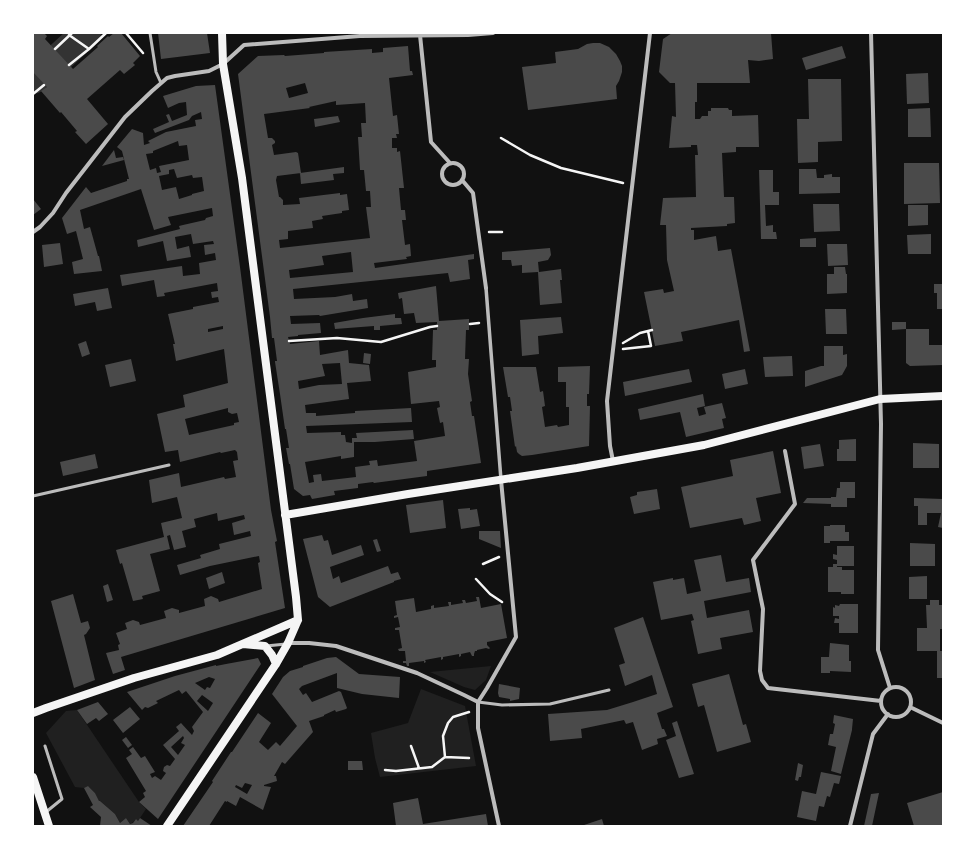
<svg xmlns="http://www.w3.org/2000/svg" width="976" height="859" font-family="Barlow,sans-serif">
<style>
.green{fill:#202020}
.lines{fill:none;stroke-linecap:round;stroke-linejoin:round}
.river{stroke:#333;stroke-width:30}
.building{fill:#4a4a4a;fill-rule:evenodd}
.path{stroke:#f5f5f5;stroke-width:2.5}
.service{stroke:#bcbcbc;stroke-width:3}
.pedestrian{stroke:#bcbcbc;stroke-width:3.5}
.minor{stroke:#bcbcbc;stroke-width:4}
.secondary{stroke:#f5f5f5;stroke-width:8}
</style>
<rect width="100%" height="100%" fill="#111"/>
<path class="green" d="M491,666L486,680L475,690L464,687L430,672Z
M421,689L465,706L476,766L380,777L375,758L371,733L408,723Z
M77,710L139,802L146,809L138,821L136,819L133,822L130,824L126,818L120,823L115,814L100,801H99L95,793L88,786L84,788L75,787L46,733L66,711Z"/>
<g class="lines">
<path class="river" d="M61,56L86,33
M33,79L37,76"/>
</g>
<path class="building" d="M33,33H44L47,36L45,39L73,69L98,47L97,46L108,36L109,37L114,33H121L140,56L133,63L135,65L124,74L120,70L87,99L108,124L86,144L75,132L77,131L61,112L60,113L41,91L47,87L33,72Z
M158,33H207L210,53L161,59Z
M672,33H771L773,59L759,61L748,60L750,83H697V102H695V119H700L702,116H708V111H711V108H728L729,110H732V116L758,115L759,147H736V152L722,153L724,197H734L735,223L727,224V226L691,228V230H694V240L716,236L718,251L731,249L750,351L744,352L739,320L681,332L683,341L655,346L644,292L663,289L664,293L674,291L667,260L666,225H660L663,198L696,197L695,155H698L697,145H691V147L669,148L672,116L676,117L675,83H670L659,72L663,39Z
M593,43H600L609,47L616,54L620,61L622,66V72L619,81L616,86L617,99L528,110L522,67L556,63L555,52L578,49L587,44Z
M408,46L410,71H412L413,75L389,78L393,116L397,115L399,134H396L397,138H392V148H397V152L400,151L404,188H399L401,210H405L406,220H402L405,245L410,244L411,256L406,257L407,259L374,263L375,268L474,254V259L468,260L470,279L450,282L448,273L293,289L294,299L335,297L352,294L353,301L367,299L368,308L320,316L319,315L290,316L291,324L320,323L321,333L298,335V336L288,337L290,344L319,341L320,355L348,350L349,363L369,365L371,381L347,383L349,399L305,405L306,413H316V416L355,413V411L411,408L412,422L306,426L307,433L341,432V435H345L346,442L352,443V438H357L356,433L413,430L414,439L375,442H354V457L341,459V456L305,462L309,483L314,482L313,475L321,474L322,481L356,477L355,467L370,465L369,461L377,460L378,466L417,461L414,441L445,436L443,422L440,423L437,408L440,407L439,401L411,404L408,372L436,367V360H432L433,330H437V322L416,323L414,313L404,314L402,298L399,299L398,293L436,286L439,321L469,319V330H466L465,359H469L468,374L472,401L470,402L472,416H474L481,463L427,471V476L374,483L373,482L358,484V488L334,491L335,495L312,499L310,495L303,496L294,489L290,464H289L286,448H289L286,429H285L280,394L275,362V361H277L274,338H272L270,317L238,74L258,56L284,55L285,56L324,53V52L372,49V53L383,52V48ZM305,83L308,93L289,98L286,88ZM336,101V105L365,103L366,123H361L362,137H358L360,170H364L366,191H370L371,207H366L370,238L280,248L279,240L288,239V231L313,228L312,221L323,219L322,216L342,213V211L349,210L347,194L340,195V193L299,198L300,204L283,205V200L280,197H279L276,180L277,176L301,173L298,153L296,152L274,155L272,145L275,143V141L272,138H268L264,114L310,108L309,107ZM351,252L353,272L290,278L289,270L324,265L322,256ZM340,363L342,384L319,385L299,389L298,381L325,376L322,364Z
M842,46L846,58L806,70L802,58Z
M928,73L929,103L907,104L906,74Z
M808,79H841L842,141L818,142V162L798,163L797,119H809Z
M215,85L240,267L271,510L277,541L275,542L285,608L121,657L125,670L113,674L106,653L119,650L118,645L120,644L116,633L127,629L125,623L133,620L139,622L140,625L166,618L164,611L172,608L179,610V613L205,606L204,599L211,596L218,599L219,602L262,589L258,563L260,562L259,556L210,566L180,575L177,565L201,558L200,555L220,549L219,544L251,536L250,531L234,535L232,523L245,519L244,515L218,521L217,513L194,519L196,527L182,531L186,547L174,550L170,535L167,536L170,549L150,554L160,591L142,596L143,599L133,601L122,563L120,564L116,550L164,537L161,523L182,518L177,497L152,503L149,480L179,473L181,487L224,477L225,479L236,477L233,461L238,460L237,452L235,450L221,453L220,452L180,462L178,450L165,452L157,414L185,407L183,395L228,383L224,349L176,361L173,344H175L168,314L193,309V307L219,302L218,297L212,298L211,292L218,291L217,283L164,293L165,296L157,297L154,280L122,286L120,275L182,266L183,276L200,274L199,263L216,260L215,253L205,255L204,245L214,244L213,241L193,244L191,234L175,237L177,249L189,246L191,257L167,261L163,241L138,247L137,240L180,229L179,226L183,225L205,220L206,218L213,216L212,208L168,217L171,225L154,230L141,189L80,210L84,229L90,227L98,256H99L102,271L74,274L72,262L83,259L76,231L67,234L62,218L86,187L91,193L127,181V179H129L122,151L117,147L132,129L143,133L144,145L150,143L148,141L166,132L196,126L195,120L202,119L201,112L192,116L189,120L155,133L153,129L169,122L166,115L169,114L172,121L187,115L186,102L179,103L168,108L163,96L196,86ZM178,141L179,146L187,145L189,160L159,166L161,172L157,173L156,168L150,170L146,154L153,153V151ZM174,169L177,178L192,175L193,178L202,177L204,191L192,194V195L179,199L176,187L162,190L159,176L169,174V170ZM223,326V329L208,332V329ZM228,408V412L232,414L237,413L239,422L234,423V425L189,435L185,419Z
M930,108L931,137H908V109Z
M338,116L340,122L315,127L314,119Z
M114,150L116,158L123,157L124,160L102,166Z
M904,163H939L940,203L904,204Z
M344,167V173L333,174L334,180L301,184L300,173Z
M799,169H816L817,178H824V175L832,174V177H840V193L799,194Z
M759,170H773V192H779V205H765L766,226L773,225V232H776L777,239H761Z
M33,199L41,209L33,215Z
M813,204H839L840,231L814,232Z
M908,205H928V225L908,226Z
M931,234V254H908L907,235Z
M816,238V247H800V239Z
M60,243L63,264L44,267L42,245Z
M827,244H847L848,265L828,266Z
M550,248L551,255L548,260L538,262L539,272L561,269L562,280H560L562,303L540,305L538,272L522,273V265L512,266L511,260H502V252Z
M834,267H845L846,274H847V293L827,294V274H834Z
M934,284H943V309H937V293H934Z
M108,288L112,308L97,311L95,302L75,306L73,294Z
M825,309H846L847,334H826Z
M395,314V318H401L402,324L380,326V330H374V326L335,329L334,323L363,318Z
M561,317L563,333L538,336L539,354L522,356L520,320Z
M892,322H906V329L892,330Z
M906,329H929V345H943V365L910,366L906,363Z
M86,341L90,354L82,357L78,344Z
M824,346H843V355L847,354V366L842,375L805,387V371L821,366H824Z
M364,353L371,354L370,364L363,363Z
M792,356L793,376L765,377L763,357Z
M131,359L136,381L110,387L105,365Z
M590,366L589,394H587V406H590L589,446L532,455L522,456L519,454L517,452L516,446L515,447L510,411H512L510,397H508L503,367H536L540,392L543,391L545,406L542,407L545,427L557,425L558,427L569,425V407H566V382H558V367Z
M689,369L692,382L625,396L623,382Z
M745,369L748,384L725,389L722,374Z
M703,394L705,406L697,408L699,416L706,414L704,407L722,403L726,418L722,419L724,428L686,437L680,412L640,420L638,409Z
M856,439V461H837V449H839V440Z
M913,443L939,444V468H913Z
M820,444L824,466L804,469L801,447Z
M773,451L781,493L756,498L761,521L744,525L742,518L690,528L681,487L733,476L730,460Z
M95,454L98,468L63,476L60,462Z
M840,482H855V498H847V507H831V504L803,503L807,498H831V497H836L837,488H840Z
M657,489L660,509L634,514L630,497L637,495V492Z
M914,498L943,499V528L938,527L941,513H927V525H918V506H914Z
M443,500L446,528L410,533L406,505Z
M470,508V510L477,509L480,526L461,529L458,509Z
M830,525H845V532H849V541H830V543H824V526H830Z
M479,531H500L501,548L479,539Z
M322,535L324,541L328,540L332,555L361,545L364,555L330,567L333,579L339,576L341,583L388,566L391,574L398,572L401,579L394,581V582L330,607L318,597L303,539Z
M377,539L381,551L377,552L373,540Z
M910,543L935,544V566H910Z
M837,546H854V566H837V567H842V570H854V594H841V592H828V567H833V564H837V560L833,559V554L837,555Z
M721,555L726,582L749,578L751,592L704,601L707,618L749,610L753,632L720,638L722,649L698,654L691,621L694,620L692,614L661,620L653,582L673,578V580L684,578L687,594L701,591L694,560Z
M222,572L225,583L209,589L206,578Z
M927,576V599H909V577Z
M108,584L113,600L107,602L103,586Z
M73,594L81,623L88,621L90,628L86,634L84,635L95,680L74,688L51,601Z
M476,597H479L481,608L501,604L507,638L487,642V645L490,648L489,649L486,648L477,650V651H475L474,654V656H472L470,652L461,654V656L459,657V654L443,657V659L441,660V657L425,660L426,662L424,663V661L409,663V666H407L406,663H403V661H406L405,651H399L398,649L402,648L399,630H395V628L400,627L398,617L394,618V616L397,615L395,601L414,598L416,612L431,609V606L434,605V608L449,606L448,602H451V605L463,603L462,600H465L466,603L477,601Z
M930,600H939V605H943V629H940V651H943V678H937V651H917V628H927L926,605H930Z
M840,604H858V633H839V623H834L835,618L839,619V616H833V607L835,608V605L839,606Z
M643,617L673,707L657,713L662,729H664L667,736L657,739L658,744L642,750L633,722L626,724L624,720L581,729L582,738L550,741L548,714L607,710L633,702L657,694L652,675L625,686L619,665L625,663L614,628Z
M830,643L849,645V661H851V672L830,671V673H821V657H829Z
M336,657L359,674L400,677L399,698L362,694L337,688V673L302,686L299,689L303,695L306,693L312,702L339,691L341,692L347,708L346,709L336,712L335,710L324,715V716L309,721L313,732L285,764L282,762L274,776H276L277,781L264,785V786L271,787L263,810L240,797L236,806L227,801V802L225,801L209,826H183L213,782L212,781L231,752H232L258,713L271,723L259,742L268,750L276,742L280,746L297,726L272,694L283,677L290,671L303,667V666L327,658ZM245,783L252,785L247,794L235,787L236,785L242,788Z
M258,658L261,664L158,819L139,802L145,797L143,793L146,791L126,758L132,754L129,750L133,747L141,758L145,756L155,772L150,774L152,778L155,776L161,780L166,773L163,771L164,767L167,765L170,766L175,759L163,745L179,731L176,727L181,723L192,735L194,731L192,727L203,712L186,691L182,694L179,690L156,701L158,703L148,708L145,707L142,710L127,692L175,676L216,665V666L226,664ZM209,677L215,679L210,688L207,687L205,690L195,683ZM202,695L213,703L208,711L197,701ZM183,736L184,738L181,743L185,745L178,755L171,747Z
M729,674L743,725L746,724L751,742L717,752L704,705L698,707L692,684Z
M499,684L520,688L519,699L510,701V699L499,697L498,693Z
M98,702L108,714L99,721L96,718L87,724L77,710Z
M130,707L140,719L123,733L113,720Z
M834,715L853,719L852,729V730L841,774L831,771L836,747L828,745L830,734H833L835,724L833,723Z
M677,721L694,774L679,778L666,740L676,736L672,723Z
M126,737L132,745L128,748L122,740Z
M348,761H362L363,770H348Z
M798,763L803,765L801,777H799L798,781L795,780Z
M821,772L841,776L839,784L834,783L830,797L827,796L824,807L819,806L816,821L797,817L802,791L816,794Z
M88,786L95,793L99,801H100L115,814L120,823L126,818L130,824L133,823L136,819L138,821L140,818L152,826H100L101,817L90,807L93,805L84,788Z
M943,792V826H914L907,803Z
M879,793L872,826H864L871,794Z
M418,798L423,824L486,814L488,826H396L393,803Z
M602,819L604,826H581Z"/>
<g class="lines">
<path class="path" d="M126,33L143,53
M69,35L89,49
M55,49L72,33
M69,65L89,49L106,33
M33,94L44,85
M501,138L530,155L561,168L623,183
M489,232H502
M470,324L479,323
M289,341L337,338L381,342L430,327L437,326
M623,343L640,333L648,331
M623,349L651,346L648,331L652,330
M483,564L499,557
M476,579L490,594L502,602
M411,746L419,768
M469,758L445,757L443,736L448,723L453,717L469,712
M385,770L396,771L432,767L445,757"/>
<path class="service" d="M150,33L156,72L161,83
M33,496L169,465
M266,646L286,644
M478,702L502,705L550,704L609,690
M45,746L62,799L46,812"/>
<path class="pedestrian" d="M486,288L501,480"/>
<path class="minor" d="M871,33L881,424L878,650L890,688
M420,35L431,142L450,163
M442 174a11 11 0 1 1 22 0a11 11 0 1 1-22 0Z
M462,180L473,193L486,288
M33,232L40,227L53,213L66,193L125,117L152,91L167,78L175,76L209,71L223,64L244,45L360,36L468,35L493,33
M785,451L795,504L753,560L763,609L760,671L762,680L768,688L881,701
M613,461L610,446L607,401L650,33
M288,643H309L336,646L417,673L464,695L478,702
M881 702a15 15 0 1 1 30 0a15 15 0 1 1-30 0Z
M478,702L487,688L516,637L501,480
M478,702V728L499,826
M910,707L943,723
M850,826L873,734L888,714"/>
<path class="secondary" d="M285,515L408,494L577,468L704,445L880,399L943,396
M243,644L265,646L272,655L276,664
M33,713L46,708L134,678L217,655L298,620
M33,777L49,826
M167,826L276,664L288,643L298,620L296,597L242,178L223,64L222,33"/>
</g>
<rect width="976" height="859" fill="none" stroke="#ffffff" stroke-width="68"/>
</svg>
